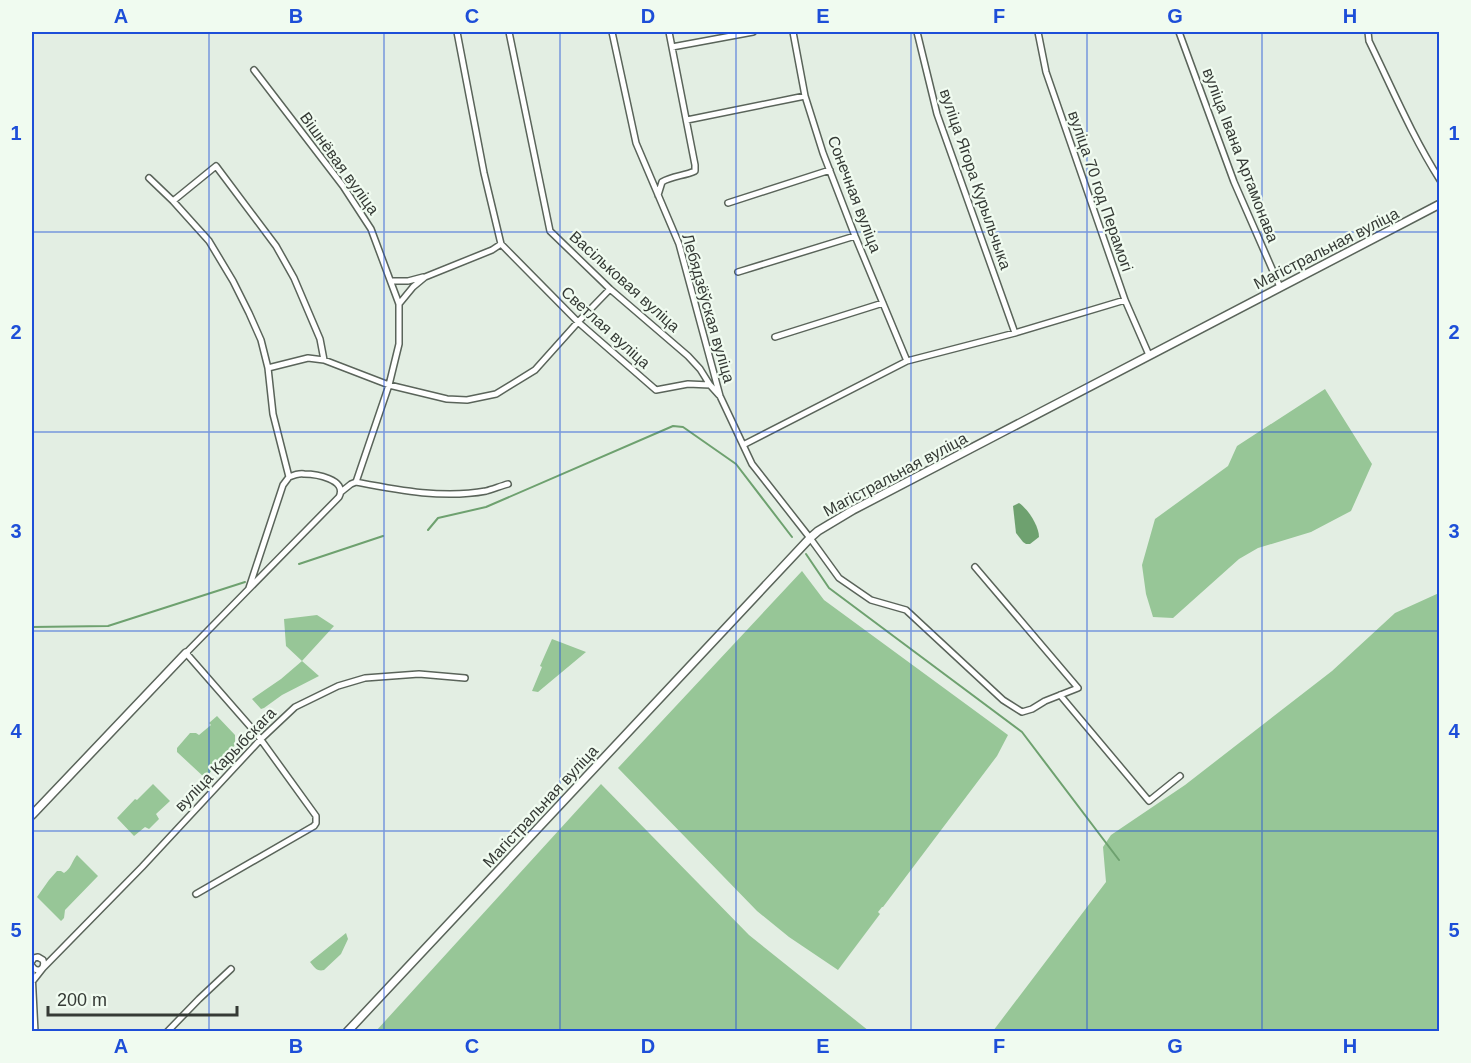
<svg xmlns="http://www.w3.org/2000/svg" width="1471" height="1063" font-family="Helvetica,sans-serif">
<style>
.green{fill:#97c697}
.water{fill:#6ea16f}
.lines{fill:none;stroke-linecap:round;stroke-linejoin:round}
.stream{stroke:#6ea16f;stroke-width:2}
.street-casing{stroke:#5a645a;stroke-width:8}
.secondary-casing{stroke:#5a645a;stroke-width:10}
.street{stroke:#fff;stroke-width:5}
.secondary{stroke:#fff;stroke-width:7}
.grid{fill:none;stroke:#1d4ed8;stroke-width:1.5;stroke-opacity:0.55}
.labels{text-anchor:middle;stroke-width:4.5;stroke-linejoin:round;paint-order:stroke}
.street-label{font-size:16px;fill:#353a35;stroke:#f0fbf0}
.neatline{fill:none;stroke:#1d4ed8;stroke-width:2}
.grid-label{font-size:20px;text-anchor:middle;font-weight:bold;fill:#1d4ed8}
</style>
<rect width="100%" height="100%" fill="#e3eee3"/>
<path class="green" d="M1325,389L1372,464L1351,511L1311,532L1258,548L1239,559L1173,618L1153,617L1146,594L1142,565L1155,519L1228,466L1237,446Z
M802,571L824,600L1008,735L997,756L883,907H882L878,912L880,914L838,970L789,937L757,911L618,768Z
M1439,593V1031H993L1106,882L1103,847L1111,835L1185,785L1332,671L1395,613Z
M317,615L334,626L302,661L319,676L282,695L264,708L261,709L252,699L281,679L302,661L286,646L284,619Z
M552,639L586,652L538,692L532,691L542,667L540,666Z
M217,716L235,735V745L205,778L177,752V748L190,733H196L199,735L211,725L209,723Z
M153,784L170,801L156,814L159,819L149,829L145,827L134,836L117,818L135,799L137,800Z
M601,784L749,935L869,1031H376Z
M77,855L98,876L65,910L64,918L61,921L37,897L49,880L57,871H61L64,873C71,869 72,861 77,855Z
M346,933L348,939L341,954L324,970C317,972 314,967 310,962Z"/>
<path class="water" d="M1019,503C1028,509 1039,526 1039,537L1030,544H1026L1023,542L1016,533L1013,506Z"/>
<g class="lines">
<path class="stream" d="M428,530L438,518L486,507L673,426L683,427L736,464L792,537
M806,554L829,588L1022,732L1119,860
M299,564L383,536
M32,627L108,626L245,582"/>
<defs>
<path id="street" d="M457,32L484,173L501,244L578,322L656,390L688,384L710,385
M509,32L550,231L610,289L688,356L700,369L710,385L719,395
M612,32L636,143L679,244L720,396L752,464L810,538L839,578L871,600L906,610L1003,700L1022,712L1032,709L1045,701L1078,688L975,567
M793,32L805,96L823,153L855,236L907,361
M917,32L937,114L1015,333
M1038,32L1046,72L1125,300L1149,355
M1179,32L1234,182L1280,287
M1368,32L1369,41C1392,88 1412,136 1440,180
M672,47L753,32
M254,70L343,186L371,229L399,304V344L389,385L356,482
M687,120L805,96
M149,178L173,201L209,241L233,281L249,313L261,340L268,368L273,414L289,477
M658,195L662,182C672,176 684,176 695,171V165L669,32
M173,201L216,166L276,246L294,278L320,339L324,360
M728,203L830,170
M738,272L855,236
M391,281H408L423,277
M399,304L413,287L425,277L492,250L501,244
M775,337L883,303
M268,368L308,358L324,360L389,385L447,399L467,400L496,394L535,370L578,322L610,289
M743,445L907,361L1015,333L1125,300
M356,482C398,490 443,499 486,491C493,489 501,486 508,484
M341,492L351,484L356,482
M1060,695L1149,801L1180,776
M196,894L314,826L316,823V816L256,733L186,653L339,497C348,479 315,474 304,474C299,473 294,475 289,477L283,485L249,588
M32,961L34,958L38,957L43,960C46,969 37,974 32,966
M32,972L35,1032
M32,982L43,968L142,867L261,739L295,707L338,686L365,678L419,674L465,678
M167,1032L199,999L231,969"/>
<path id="secondary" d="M32,815L186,653
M347,1032L810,538L818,531L853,510L1440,204"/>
</defs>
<use href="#street" class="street-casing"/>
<use href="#secondary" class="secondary-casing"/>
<use href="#street" class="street"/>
<use href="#secondary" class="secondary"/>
</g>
<path class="grid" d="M209,32V1032M384,32V1032M560,32V1032M736,32V1032M911,32V1032M1087,32V1032M1262,32V1032M32,232H1440M32,432H1440M32,631H1440M32,831H1440"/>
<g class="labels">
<g class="street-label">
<text transform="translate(1241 155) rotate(69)" y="6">вуліца Івана Артамонава</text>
<text transform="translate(340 163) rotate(54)" y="6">Вішнёвая вуліца</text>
<text transform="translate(976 179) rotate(71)" y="6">вуліца Ягора Курыльчыка</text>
<text transform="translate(1101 191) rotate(71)" y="6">вуліца 70 год Перамогі</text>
<text transform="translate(855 194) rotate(69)" y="6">Сонечная вуліца</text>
<text transform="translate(1326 248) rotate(-27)" y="6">Магістральная вуліца</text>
<text transform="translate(625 281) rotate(42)" y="6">Васільковая вуліца</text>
<text transform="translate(709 308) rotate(74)" y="6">Лебядзёўская вуліца</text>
<text transform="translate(606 327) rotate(42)" y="6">Светлая вуліца</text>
<text transform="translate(895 474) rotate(-28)" y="6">Магістральная вуліца</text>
<text transform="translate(225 759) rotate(-46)" y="6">вуліца Карыбскага</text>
<text transform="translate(540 806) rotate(-47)" y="6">Магістральная вуліца</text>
</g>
</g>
<rect width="1471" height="1063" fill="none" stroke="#f0fbf0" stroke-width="66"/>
<path d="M48 1006v9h189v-9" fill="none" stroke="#353a35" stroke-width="3"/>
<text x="57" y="1006" font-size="18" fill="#353a35" stroke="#f0fbf0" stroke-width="4.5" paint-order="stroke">200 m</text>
<rect x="33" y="33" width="1405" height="997" class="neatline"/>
<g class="grid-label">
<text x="121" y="23">A</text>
<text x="296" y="23">B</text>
<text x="472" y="23">C</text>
<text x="648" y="23">D</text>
<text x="823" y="23">E</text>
<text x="999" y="23">F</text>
<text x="1175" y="23">G</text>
<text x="1350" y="23">H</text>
<text x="16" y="140">1</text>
<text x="1454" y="140">1</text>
<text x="16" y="339">2</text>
<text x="1454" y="339">2</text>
<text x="16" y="538">3</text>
<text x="1454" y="538">3</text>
<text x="16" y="738">4</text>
<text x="1454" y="738">4</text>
<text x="16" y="937">5</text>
<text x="1454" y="937">5</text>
<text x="121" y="1053">A</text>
<text x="296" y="1053">B</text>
<text x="472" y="1053">C</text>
<text x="648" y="1053">D</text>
<text x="823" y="1053">E</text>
<text x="999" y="1053">F</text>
<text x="1175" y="1053">G</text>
<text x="1350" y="1053">H</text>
</g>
</svg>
